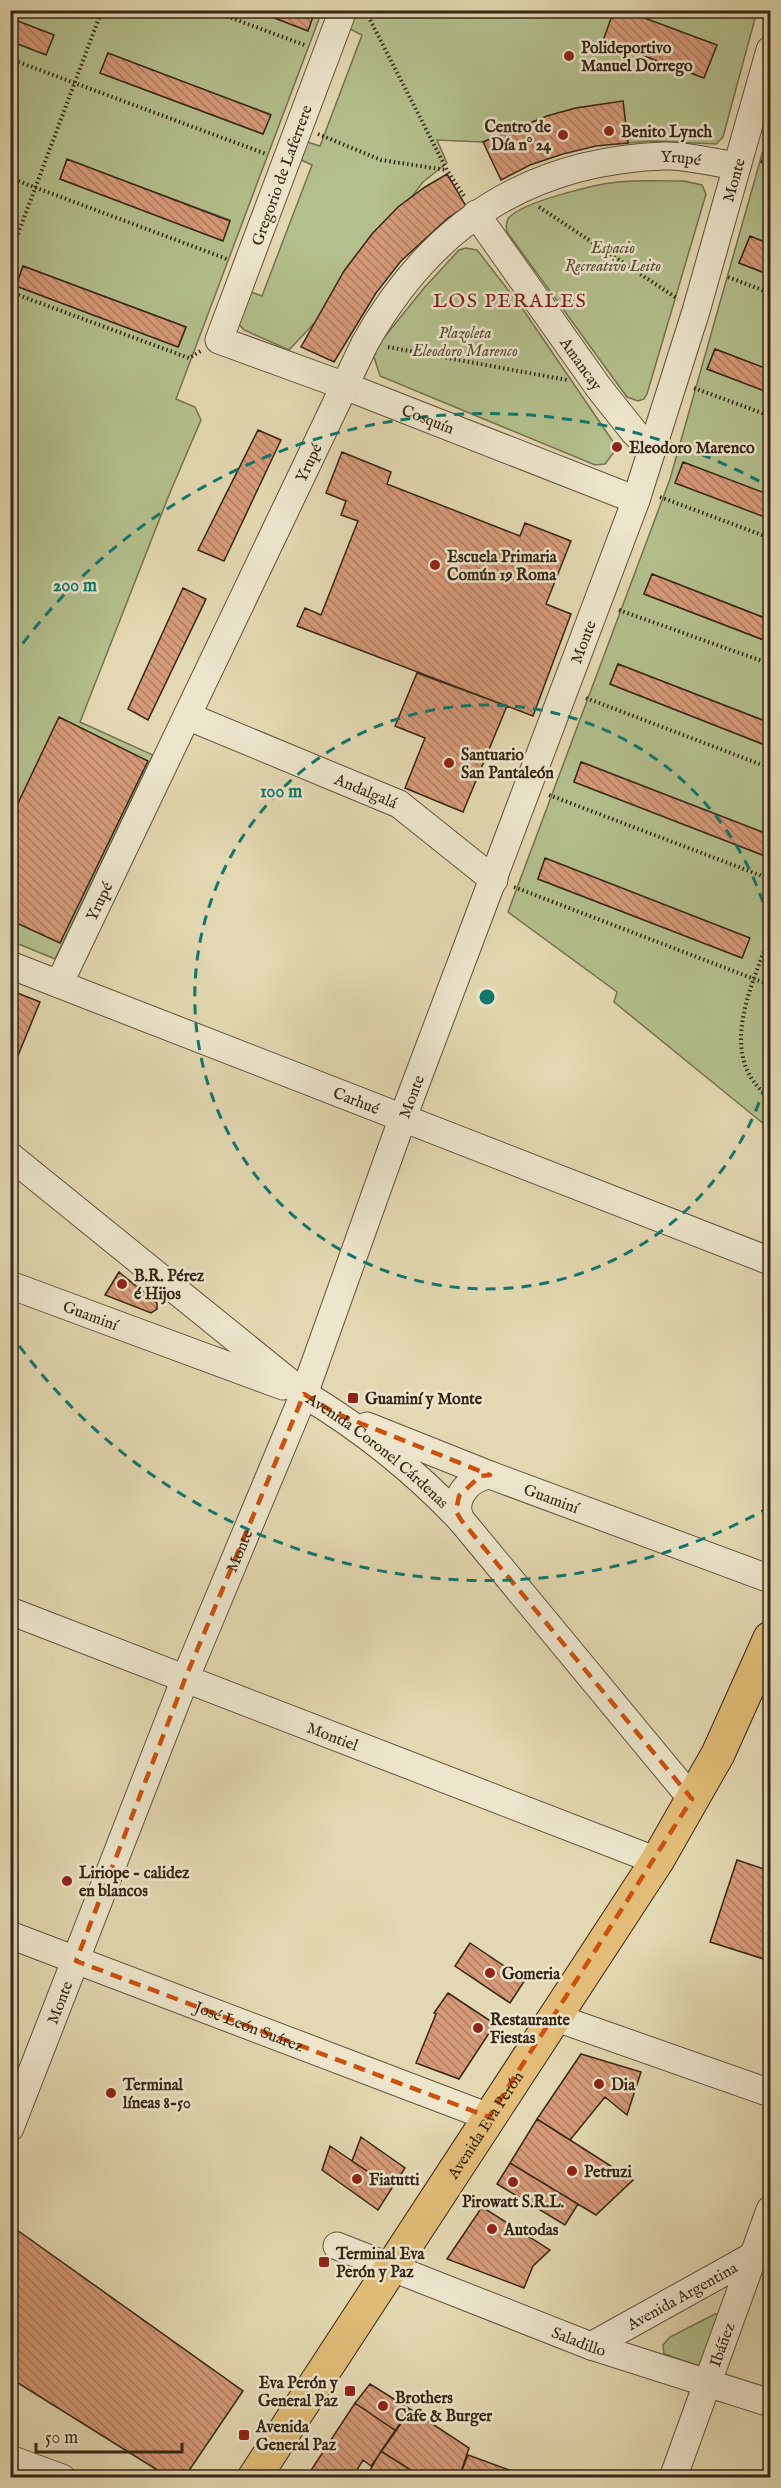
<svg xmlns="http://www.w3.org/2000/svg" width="781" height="2488" font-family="'IM FELL English',serif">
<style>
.green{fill:#b3bf8c;stroke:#747251;stroke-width:1.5;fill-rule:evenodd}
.building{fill:url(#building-back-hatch);stroke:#362616;stroke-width:1.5}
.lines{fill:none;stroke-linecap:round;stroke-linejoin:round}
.minor-casing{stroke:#61523d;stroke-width:29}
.major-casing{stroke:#362616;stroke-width:35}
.path{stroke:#362616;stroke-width:4;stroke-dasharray:1.5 3;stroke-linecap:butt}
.minor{stroke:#ede6cc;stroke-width:27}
.major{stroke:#e2bc78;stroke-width:33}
.marked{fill:none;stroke:#cd510e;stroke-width:4.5;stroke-dasharray:12 8;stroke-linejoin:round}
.ring{fill:none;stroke:#0f766e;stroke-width:3;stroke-dasharray:10 8}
.poi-dot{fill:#8f2418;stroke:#ede6cc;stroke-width:2}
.labels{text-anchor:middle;stroke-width:5;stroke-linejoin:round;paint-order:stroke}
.poi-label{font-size:16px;font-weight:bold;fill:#362616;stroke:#ede6cc;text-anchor:start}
.street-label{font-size:16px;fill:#362616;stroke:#ede6cc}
.park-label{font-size:16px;font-style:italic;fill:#554c34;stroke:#ede6cc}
.quarter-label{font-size:20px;letter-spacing:1.5px;fill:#7a1f14;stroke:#ede6cc}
.centre{fill:#0f766e;stroke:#ede6cc;stroke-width:3}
.ring-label{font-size:18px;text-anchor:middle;font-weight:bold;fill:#0f766e;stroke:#ede6cc;stroke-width:5;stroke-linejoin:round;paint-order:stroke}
</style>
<defs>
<pattern id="building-back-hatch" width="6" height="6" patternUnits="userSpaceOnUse" patternTransform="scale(1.5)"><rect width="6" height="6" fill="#d79a79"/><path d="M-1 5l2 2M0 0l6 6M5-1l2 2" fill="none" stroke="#af7d62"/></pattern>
</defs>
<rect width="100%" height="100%" fill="#e3d8b1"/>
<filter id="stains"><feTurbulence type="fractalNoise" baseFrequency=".00333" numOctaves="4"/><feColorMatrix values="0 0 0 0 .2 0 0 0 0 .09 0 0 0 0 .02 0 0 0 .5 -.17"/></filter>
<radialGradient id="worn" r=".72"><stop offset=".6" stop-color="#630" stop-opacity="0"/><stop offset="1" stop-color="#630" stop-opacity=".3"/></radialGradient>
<path class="green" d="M11,11H254L307,30L314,11H322L176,399L195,407L201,420L169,495L80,722L153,755L55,959L11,941L10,155L17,138L11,136V41L46,54L11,18ZM108,54L270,114L263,134L101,73ZM67,160L230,220L222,240L60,179ZM23,266L186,327L179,346L16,286Z
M352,11H757L723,137L716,144L652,141L628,143L623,101L576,108L547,116L483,142L437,140L447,163L423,182L320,317L289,350L244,330L235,320L251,292L262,296L312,165L297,158L304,141L320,146L362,35L346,27Z
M770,126V244L750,237L739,263L770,275V370L715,349L707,369L770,393V620L652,574L644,594L769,642L770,639V723L618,664L610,684L770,747V835L582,762L574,781L770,858V960L768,966L770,967V1129L614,1002L617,992L508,912L670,479ZM545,859L749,938L742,958L538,879Z
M684,181L702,185L706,194L647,394L644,399L638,401L627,397L507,232C506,228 506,223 508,219C519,202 598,184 618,182C640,180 662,181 684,181Z
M466,248L477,250L481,255L522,308L614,443V452L605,464L595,465L380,376L374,357L378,345L424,288L459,250Z
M715,2314H723L702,2367L664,2354L663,2345L670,2337Z"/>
<path class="building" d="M254,10H314L315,11L308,31Z
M614,10H623L717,45L704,78L603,41Z
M10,18L54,35L46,55L10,41Z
M108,53L271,115L263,134L100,73Z
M623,101L628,143L596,146L563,154L530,165L501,180L483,142L547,116L576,108Z
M10,136L17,138L10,155Z
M67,159L230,221L223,241L60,179Z
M447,174L466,206L448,218L401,261L376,293L334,362L301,347L344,271L372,234L398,207L425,187Z
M750,236L770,244V275L739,263Z
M23,266L186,327L178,347L16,286Z
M715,349L770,370V393L707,369Z
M258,430L281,440L224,561L198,550Z
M342,452L391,472L387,484L520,536L525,523L571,541L546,604L571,614L533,716L297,626L305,608L321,615L358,521L341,515L346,501L326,493Z
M683,462L770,495V519L675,483Z
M652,574L770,620L769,642L644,594Z
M183,588L206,599L148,720L128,709Z
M618,664L770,723V747L610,684Z
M417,673L507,706L463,812L405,788L425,738L395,726Z
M59,717L148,761L60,943L10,920V820Z
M581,762L770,835V858L574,782Z
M545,858L750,938L742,958L538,879Z
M10,990L40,1002L10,1075Z
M119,1272L157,1303V1309L151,1313L105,1295Z
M737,1860L770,1871V1961L710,1942Z
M470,1943L525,1980L510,2003L455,1966Z
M448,1993L495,2024L459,2079L416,2063L436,2014L434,2013Z
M581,2054L641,2072L627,2115L605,2097L570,2140L537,2119Z
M537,2119L570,2140L633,2180L596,2215L510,2163Z
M361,2137L405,2168L392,2188L352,2161Z
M330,2146L392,2188L378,2210L322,2170Z
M510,2163L578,2204L565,2225L497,2184Z
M482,2207L550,2250L533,2266L524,2288L447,2259Z
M10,2225L243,2391L184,2478H170L10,2378Z
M370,2384L410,2409L396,2431L355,2403Z
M355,2403L396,2431L371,2466L363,2460L355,2473L359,2478H306Z
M410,2409L469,2448L459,2478H423L381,2451Z
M381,2451L423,2478H381L370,2470Z
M468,2455L512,2471L510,2478H459Z"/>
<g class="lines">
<defs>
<g id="minor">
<path id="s1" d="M343,10L219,340L345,386L636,500"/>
<path id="s2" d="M476,214L599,388L634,432L652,450"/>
<path id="s3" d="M187,716L399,804L494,880"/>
<path id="s4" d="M10,965L770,1261"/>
<path id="s5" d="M59,984L365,343C431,225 528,161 664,156C688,155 714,163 737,166"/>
<path id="s6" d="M10,1156L304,1394C362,1429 415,1471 461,1520L692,1799"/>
<path id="s7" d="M10,1285L283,1386"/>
<path id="s8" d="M367,1426L490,1475L770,1579"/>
<path d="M461,1520C450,1500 468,1478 490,1475"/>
<path id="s9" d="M10,1611L657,1861"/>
<path id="s10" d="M10,1935L489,2117"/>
<path d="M554,2017L770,2093"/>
<path id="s11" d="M10,2128L185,1679L304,1394L403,1117L636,500L696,311L770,50"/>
<path id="s12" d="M337,2246L591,2346L770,2403"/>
<path id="s13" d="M591,2346L760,2252"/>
<path d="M10,2459L62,2478"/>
<path id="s14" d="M673,2478L770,2210"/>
</g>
<g id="major">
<path id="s15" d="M254,2478L657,1861L718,1754L770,1638"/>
</g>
</defs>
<use href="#minor" class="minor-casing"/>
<use href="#major" class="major-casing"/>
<path class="path" d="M210,10L307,46
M366,12L447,170L464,196
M10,59L266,154
M318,134L381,160L446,170
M761,161L770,165
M10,178L227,259
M539,207L678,299
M10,255L102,10
M728,277L770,293
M10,292L189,358L201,351
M388,347L567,380
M694,388L770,416
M660,497L770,538
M619,610L770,664
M586,698L770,768
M549,795L770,879
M514,887L770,985
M770,935C752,986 715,1057 770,1098"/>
<use href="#minor" class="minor"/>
<use href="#major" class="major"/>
</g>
<path class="marked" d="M304,1394L335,1413L490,1475L480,1476L459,1496L456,1511L461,1520L692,1799L489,2117L76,1961L185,1679Z"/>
<g class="ring">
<path d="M770 1068A292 292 0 1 1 770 926"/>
<path d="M770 1507A583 583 0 0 1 12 1336M12 658A583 583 0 0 1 770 487"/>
</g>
<g class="poi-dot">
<circle cx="569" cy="56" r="6"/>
<circle cx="609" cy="131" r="6"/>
<circle cx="563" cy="135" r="6"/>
<circle cx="617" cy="447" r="6"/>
<circle cx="435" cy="565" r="6"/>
<circle cx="449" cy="763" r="6"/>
<circle cx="122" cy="1284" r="6"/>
<rect x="347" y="1392" width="12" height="12" rx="3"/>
<circle cx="67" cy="1881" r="6"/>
<circle cx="490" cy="1973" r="6"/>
<circle cx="478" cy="2028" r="6"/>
<circle cx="599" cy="2084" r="6"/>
<circle cx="111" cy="2093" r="6"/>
<circle cx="572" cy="2171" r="6"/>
<circle cx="357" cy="2179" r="6"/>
<circle cx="513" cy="2182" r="6"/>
<circle cx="492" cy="2229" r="6"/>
<rect x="318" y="2256" width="12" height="12" rx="3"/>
<rect x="344" y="2385" width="12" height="12" rx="3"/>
<circle cx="383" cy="2406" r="6"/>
<rect x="238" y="2429" width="12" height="12" rx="3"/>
</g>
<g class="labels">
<g class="poi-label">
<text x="581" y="53">Polideportivo<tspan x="581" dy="18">Manuel Dorrego</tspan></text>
<text x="551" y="132" text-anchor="end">Centro de<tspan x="551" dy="18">Día n° 24</tspan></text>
<text x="621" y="137">Benito Lynch</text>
<text x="629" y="453">Eleodoro Marenco</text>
<text x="447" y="562">Escuela Primaria<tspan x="447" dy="18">Común 19 Roma</tspan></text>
<text x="461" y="760">Santuario<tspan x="461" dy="18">San Pantaleón</tspan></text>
<text x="134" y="1281">B.R. Pérez<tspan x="134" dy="18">é Hijos</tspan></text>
<text x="365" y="1404">Guaminí y Monte</text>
<text x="79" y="1878">Liriope - calidez<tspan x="79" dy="18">en blancos</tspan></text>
<text x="502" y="1979">Gomeria</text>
<text x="490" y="2025">Restaurante<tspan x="490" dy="18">Fiestas</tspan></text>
<text x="123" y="2090">Terminal<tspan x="123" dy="18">líneas 8-50</tspan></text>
<text x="611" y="2090">Dia</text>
<text x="584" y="2177">Petruzi</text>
<text x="369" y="2185">Fiatutti</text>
<text x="513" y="2207" text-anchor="middle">Pirowatt S.R.L.</text>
<text x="504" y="2235">Autodas</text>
<text x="336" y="2259">Terminal Eva<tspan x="336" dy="18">Perón y Paz</tspan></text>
<text x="338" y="2388" text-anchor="end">Eva Perón y<tspan x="338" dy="18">General Paz</tspan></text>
<text x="395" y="2403">Brothers<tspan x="395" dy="18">Cafe &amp; Burger</tspan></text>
<text x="256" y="2432">Avenida<tspan x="256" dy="18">General Paz</tspan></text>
</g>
<g class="street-label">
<text dy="6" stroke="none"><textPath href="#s5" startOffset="1098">Yrupé</textPath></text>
<text transform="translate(281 175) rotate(-70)" y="6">Gregorio de Laferrere</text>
<text dy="6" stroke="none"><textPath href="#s11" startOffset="2079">Monte</textPath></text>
<text dy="6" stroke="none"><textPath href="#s2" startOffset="183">Amancay</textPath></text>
<text dy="6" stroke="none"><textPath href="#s1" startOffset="576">Cosquín</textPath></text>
<text dy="6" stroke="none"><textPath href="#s5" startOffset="578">Yrupé</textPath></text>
<text dy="6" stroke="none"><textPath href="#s11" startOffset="1593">Monte</textPath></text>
<text dy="6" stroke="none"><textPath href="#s3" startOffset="194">Andalgalá</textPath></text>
<text dy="6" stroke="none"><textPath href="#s5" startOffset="92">Yrupé</textPath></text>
<text dy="6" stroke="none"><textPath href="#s11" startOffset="1107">Monte</textPath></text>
<text dy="6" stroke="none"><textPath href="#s4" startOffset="372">Carhué</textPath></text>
<text dy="6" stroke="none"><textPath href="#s7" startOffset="86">Guaminí</textPath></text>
<text dy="6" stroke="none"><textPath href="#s6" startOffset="471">Avenida Coronel Cárdenas</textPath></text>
<text dy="6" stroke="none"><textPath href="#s8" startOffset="198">Guaminí</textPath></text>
<text dy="6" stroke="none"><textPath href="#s11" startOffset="621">Monte</textPath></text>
<text dy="6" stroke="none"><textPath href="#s9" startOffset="346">Montiel</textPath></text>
<text dy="6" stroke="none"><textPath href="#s11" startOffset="135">Monte</textPath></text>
<text dy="6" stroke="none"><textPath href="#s10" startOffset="256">José León Suárez</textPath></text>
<text dy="6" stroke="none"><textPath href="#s15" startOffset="422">Avenida Eva Perón</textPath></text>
<text dy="6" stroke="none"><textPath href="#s13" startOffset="104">Avenida Argentina</textPath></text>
<text dy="6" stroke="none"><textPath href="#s12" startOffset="260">Saladillo</textPath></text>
<text dy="6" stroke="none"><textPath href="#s14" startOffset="142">Ibáñez</textPath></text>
</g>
<g class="park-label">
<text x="613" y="253">Espacio<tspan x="613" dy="18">Recreativo Leito</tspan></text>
<text x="465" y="338">Plazoleta<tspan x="465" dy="18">Eleodoro Marenco</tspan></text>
</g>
<g class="quarter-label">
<text x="510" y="307">LOS PERALES</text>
</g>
</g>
<circle cx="487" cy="997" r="9" class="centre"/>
<g class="ring-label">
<text x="75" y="591">200 m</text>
<text x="281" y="797">100 m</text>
</g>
<rect width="781" height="2488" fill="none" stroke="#e3d8b1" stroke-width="36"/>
<rect x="12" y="12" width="757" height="2464" fill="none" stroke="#362616" stroke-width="3"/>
<rect x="18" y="18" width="745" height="2452" fill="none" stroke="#362616" stroke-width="1.5"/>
<path d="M36 2443v9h146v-9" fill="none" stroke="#362616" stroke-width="3"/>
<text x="45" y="2443" font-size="18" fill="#362616" stroke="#ede6cc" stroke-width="4.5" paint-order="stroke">50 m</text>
<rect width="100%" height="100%" filter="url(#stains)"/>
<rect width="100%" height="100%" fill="url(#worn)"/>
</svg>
